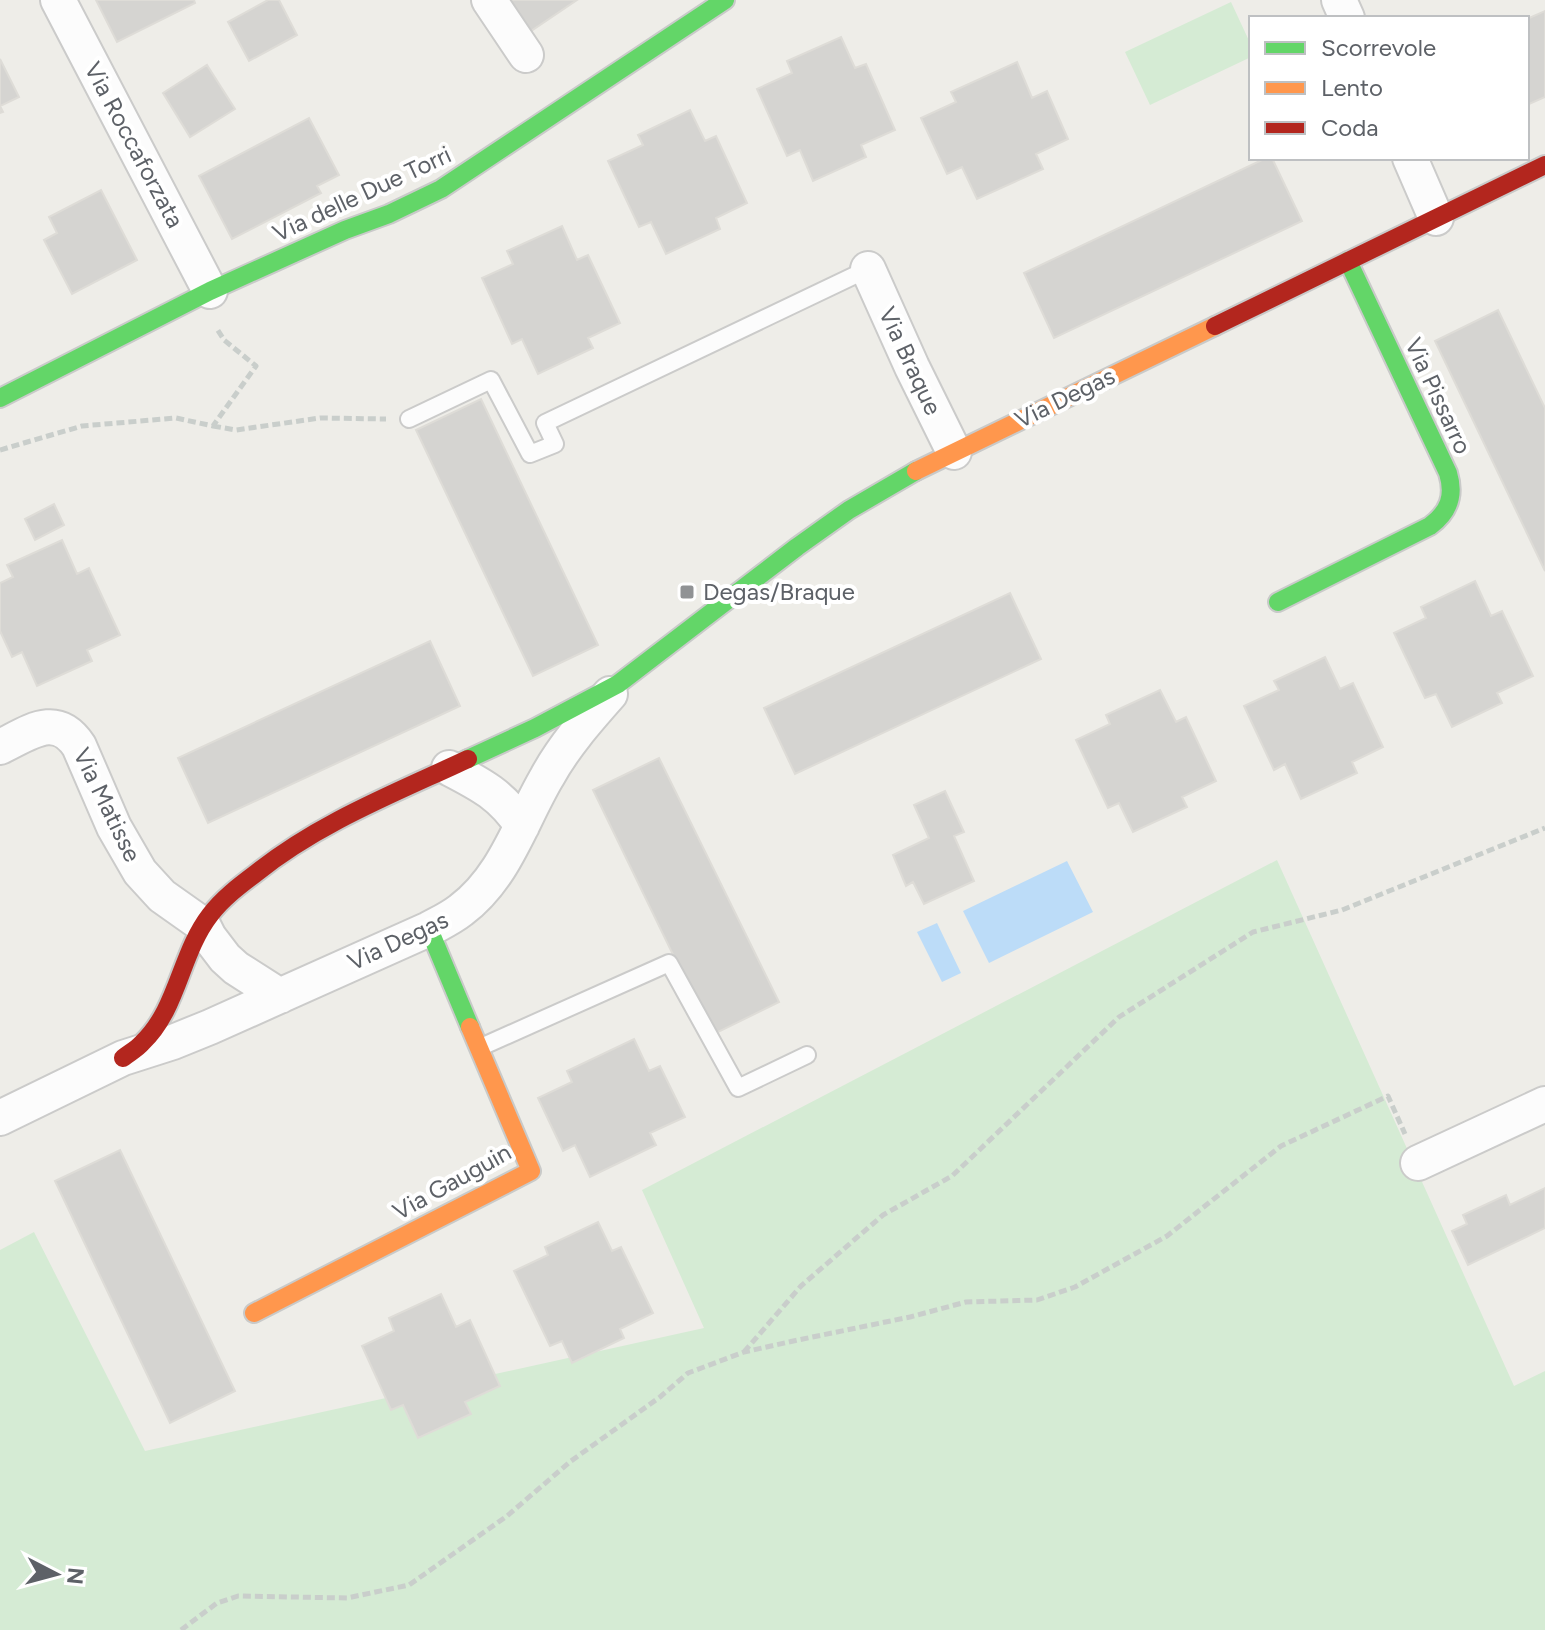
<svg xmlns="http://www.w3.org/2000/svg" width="1545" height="1630" font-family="Figtree,sans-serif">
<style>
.green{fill:#d5ebd4}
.water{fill:#bcdcf8}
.building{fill:#d5d4d1;stroke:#dedcd7;stroke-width:2}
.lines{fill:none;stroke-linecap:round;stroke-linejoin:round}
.lane-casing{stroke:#cbcbca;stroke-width:20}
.street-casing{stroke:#cbcbca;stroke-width:38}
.fast-casing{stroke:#c9cac9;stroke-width:22}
.slow-casing{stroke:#c9cac9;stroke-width:22}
.jam-casing{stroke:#c9cac9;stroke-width:22}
.path{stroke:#c9cecb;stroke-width:5;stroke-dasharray:8 4;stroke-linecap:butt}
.lane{stroke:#fcfcfc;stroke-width:16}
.street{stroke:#fcfcfc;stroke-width:34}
.fast{stroke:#63d668;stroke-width:18}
.slow{stroke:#ff974d;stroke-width:18}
.jam{stroke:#b3261e;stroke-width:18}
.poi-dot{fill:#909294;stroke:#fff;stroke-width:3}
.labels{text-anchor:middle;stroke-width:8;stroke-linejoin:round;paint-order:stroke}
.street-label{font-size:24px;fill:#5d6167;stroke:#fff}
.poi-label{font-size:24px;fill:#5d6167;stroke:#fff;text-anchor:start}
</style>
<rect width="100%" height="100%" fill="#eeede8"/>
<path class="green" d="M1231,2L1251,45V57L1150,105L1125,52Z
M1277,860L1514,1386L1545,1371V1630H0V1250L34,1232L145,1451L704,1328L642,1190Z"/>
<path class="water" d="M1067,861L1093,912L989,963L963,911Z
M937,923L961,973L942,982L917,932Z"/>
<path class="building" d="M96,0H194L195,3L117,42Z
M268,0H279L297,35L249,61L228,22Z
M510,0H577L531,31Z
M1545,11V97L1527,105V19Z
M841,37L855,68L866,64L895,130L861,145L866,157L813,181L800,150L787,156L757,89L792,73L787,61Z
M0,59L19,97L0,106L3,112L0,113Z
M1017,62L1032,98L1047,91L1068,139L1036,154L1043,169L977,199L962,167L947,174L921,118L956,102L951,92Z
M207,65L235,109L190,137L163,93Z
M690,110L705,141L716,136L747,203L716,218L720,229L666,254L651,222L639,227L608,161L643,145L638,135Z
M309,118L339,175L317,186L321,193L232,239L199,176Z
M1266,158H1272L1302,221L1054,338L1024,273Z
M101,190L137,260L72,294L44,240L57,233L49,217Z
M562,226L577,260L588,255L620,323L588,338L593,348L538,374L522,339L512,344L482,278L513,264L507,251Z
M1498,310L1545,408V571L1435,341Z
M481,399L598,645L533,676L416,430Z
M54,504L64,525L35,540L25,519Z
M62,540L77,574L89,568L120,635L87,650L92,661L37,686L22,652L12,657L0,631V583L13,577L7,565Z
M1475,581L1491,616L1502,611L1533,676L1497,693L1502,703L1452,727L1436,694L1425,698L1394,633L1426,618L1421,607Z
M1010,593L1041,659L795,774L764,708Z
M430,641L460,706L208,823L178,758Z
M1325,657L1340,689L1353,683L1383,747L1352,762L1357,773L1301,799L1285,764L1274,770L1244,706L1279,690L1274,681Z
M1160,690L1176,722L1186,717L1216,781L1182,797L1187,807L1133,832L1119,803L1108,808L1076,740L1110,724L1106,715Z
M659,758L779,1002L712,1035L593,790Z
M945,791L964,832L954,836L974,881L924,904L913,882L906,886L893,855L929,838L914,805Z
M634,1039L649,1071L660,1066L685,1117L650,1133L656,1145L590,1177L575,1145L563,1151L538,1098L572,1082L567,1071Z
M120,1150L235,1391L170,1423L55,1181Z
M1545,1188V1228L1468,1265L1452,1231L1467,1224L1463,1215L1506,1195L1510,1205Z
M598,1222L612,1251L621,1247L653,1313L620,1329L624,1338L572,1363L562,1341L550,1346L514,1271L548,1255L545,1247Z
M441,1294L456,1327L470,1320L500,1386L465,1402L471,1414L418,1438L403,1405L391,1410L362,1346L394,1331L389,1318Z"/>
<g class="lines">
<defs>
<path id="lane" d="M409,419L491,380L530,454L555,444L545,423L868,269
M481,1047L669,963L738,1088L807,1055"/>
<path id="street" d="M58,0L210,291
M489,0L526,55
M1339,0L1347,18
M1410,158L1436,218
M868,269L912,367L954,452
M0,747C29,733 56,711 79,746L114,827L140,872L162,896L203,925L209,937L225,958L236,968L280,996
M449,768C480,784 502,795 522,826
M0,1118L123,1058L173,1042L210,1027L429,929C440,923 451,918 461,910C505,877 520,823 547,777C564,746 587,720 610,694
M1418,1163L1545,1104"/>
<path id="fast" d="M0,398L210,291L345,230L389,214L441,189L725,0
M1278,602L1430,526C1449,512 1455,496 1448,473L1348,261
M468,759L535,728L618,684L797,547L849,510L916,471
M429,929L470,1027"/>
<path id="slow" d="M916,471L1215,326
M254,1313L531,1171L470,1027"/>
<path id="jam" d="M1215,326L1545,165
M123,1058C129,1053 137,1049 142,1043C178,1009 180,954 210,915C222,899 239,886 255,874C318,823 395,793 468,759"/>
</defs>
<use href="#lane" class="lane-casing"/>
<use href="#street" class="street-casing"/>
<use href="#fast" class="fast-casing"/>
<use href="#slow" class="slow-casing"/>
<use href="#jam" class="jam-casing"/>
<path class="path" d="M213,426L236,430L320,418L386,419
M0,450L82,426L176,418L213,426L256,366L224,340L217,329
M744,1352L801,1286L883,1215L952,1176L1119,1017L1253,932L1342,910L1545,828
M181,1630L217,1603L238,1596L347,1598L409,1585L507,1516L571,1461L660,1397L688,1373L744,1352L798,1340L910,1317L966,1302L1037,1300L1075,1287L1167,1236L1281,1146L1388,1096L1405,1134"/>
<use href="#lane" class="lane"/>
<use href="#street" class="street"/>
<use href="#fast" class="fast"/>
<use href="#slow" class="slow"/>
<use href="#jam" class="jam"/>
</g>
<rect class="poi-dot" x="679" y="584" width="16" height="16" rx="4"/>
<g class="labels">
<g class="street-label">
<text transform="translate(134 145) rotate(62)" y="8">Via Roccaforzata</text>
<text transform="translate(362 194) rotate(-25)" y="8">Via delle Due Torri</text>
<text transform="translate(910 361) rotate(65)" y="8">Via Braque</text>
<text transform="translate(1438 396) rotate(65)" y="8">Via Pissarro</text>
<text transform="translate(1065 398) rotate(-26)" y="8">Via Degas</text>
<text transform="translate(107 805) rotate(64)" y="8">Via Matisse</text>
<text transform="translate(398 941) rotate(-25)" y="8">Via Degas</text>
<text transform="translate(452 1182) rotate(-29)" y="8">Via Gauguin</text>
</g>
<g class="poi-label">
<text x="703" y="600">Degas/Braque</text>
</g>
</g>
<rect x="1249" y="16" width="280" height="144" fill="#ffffff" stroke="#bec0c2" stroke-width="2"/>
<rect x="1265" y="42" width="40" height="12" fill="#63d668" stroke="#bec0c2" stroke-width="2"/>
<text x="1321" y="56" font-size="24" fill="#5d6167">Scorrevole</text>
<rect x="1265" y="82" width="40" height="12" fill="#ff974d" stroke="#bec0c2" stroke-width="2"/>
<text x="1321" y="96" font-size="24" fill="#5d6167">Lento</text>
<rect x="1265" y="122" width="40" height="12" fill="#b3261e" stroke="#bec0c2" stroke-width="2"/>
<text x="1321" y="136" font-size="24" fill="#5d6167">Coda</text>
<g transform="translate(56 1574) rotate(96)" stroke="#ffffff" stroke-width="6" paint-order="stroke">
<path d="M0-6L14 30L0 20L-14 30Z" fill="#5d6167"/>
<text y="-12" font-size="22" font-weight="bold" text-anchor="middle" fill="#5d6167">N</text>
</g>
</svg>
